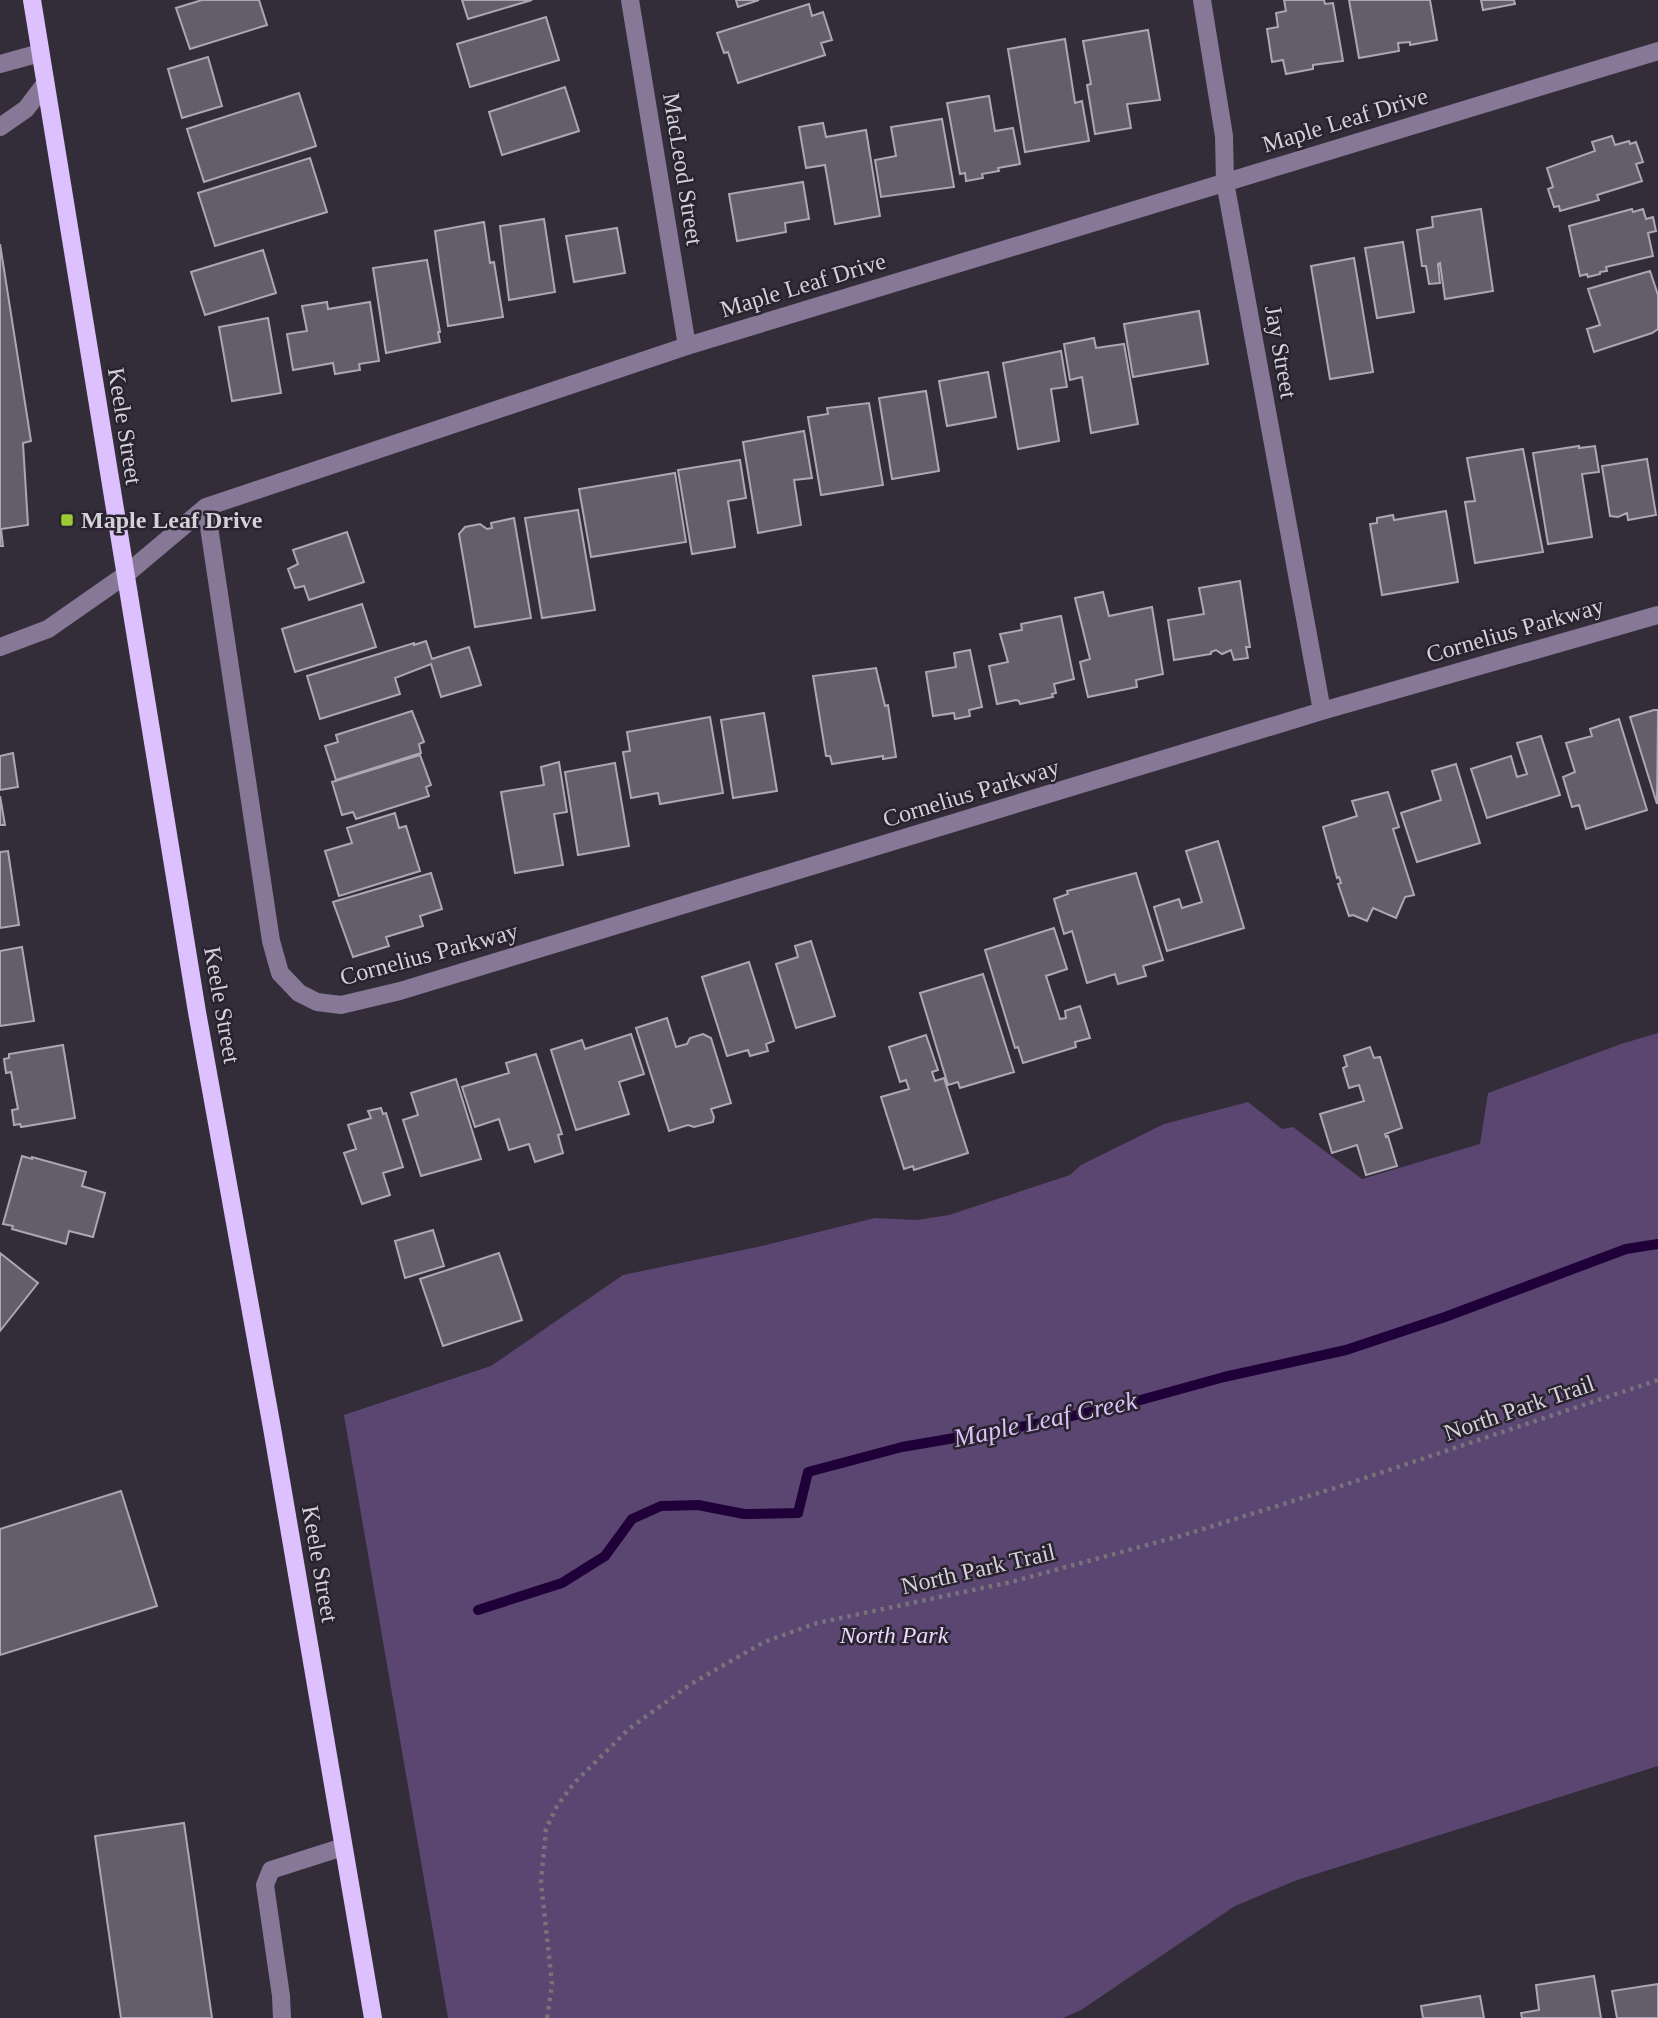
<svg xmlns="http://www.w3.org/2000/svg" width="1658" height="2018" font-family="Georgia,serif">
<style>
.green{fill:#5b4672}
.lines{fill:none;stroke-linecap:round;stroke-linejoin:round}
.stream{stroke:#200038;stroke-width:10}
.building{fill:#645e6c;stroke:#ada6b5;stroke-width:2}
.path{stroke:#77727c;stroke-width:4.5;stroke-dasharray:3.5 5;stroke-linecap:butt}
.minor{stroke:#867896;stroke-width:18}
.major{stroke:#ddc0fe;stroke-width:18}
.poi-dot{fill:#9bcb33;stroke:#29232f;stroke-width:2.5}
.labels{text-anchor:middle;stroke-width:5;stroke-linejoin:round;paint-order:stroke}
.street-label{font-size:24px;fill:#d4d1d8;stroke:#29232f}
.poi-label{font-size:24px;font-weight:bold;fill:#d4d1d8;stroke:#29232f;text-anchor:start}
.park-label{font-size:24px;font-style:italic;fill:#ead8fe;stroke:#29232f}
.water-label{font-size:26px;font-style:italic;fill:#dbc1f9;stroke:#29232f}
</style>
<rect width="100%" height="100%" fill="#332d39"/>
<path class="green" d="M1658,1033V1766L1297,1880L1235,1906L1081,2010L1063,2018H448L344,1415L491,1366L623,1275L762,1246L875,1218L917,1220L949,1215L1070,1175L1081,1165L1164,1124L1248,1102L1282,1129L1293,1127L1362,1179L1480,1144L1488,1093L1621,1044Z"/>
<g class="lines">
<path class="stream" d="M478,1610L562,1583L605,1556L632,1519L661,1506L698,1505L744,1514L798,1513L808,1472L902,1447L1042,1423L1137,1401L1224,1377L1346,1350L1445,1317L1626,1249L1658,1244"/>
</g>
<path class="building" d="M202,0H259L267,25L190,49L176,8Z
M462,0H532L468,19Z
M736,0H759L738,7Z
M1284,0H1324L1325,4L1333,3L1343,61L1313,65V69L1286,74L1283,60L1272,62L1267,29L1278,27L1276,13L1286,11Z
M1349,0H1430L1437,40L1410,45V42L1398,43L1399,51L1359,58Z
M1481,0H1514L1515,4L1483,10Z
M809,4L812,16L823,12L832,40L821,43L825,55L738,83L728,52L724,53L717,33Z
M546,17L559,60L470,87L457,44Z
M1148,30L1160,100L1127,104L1131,128L1095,134L1087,85L1091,84L1083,41Z
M1065,39L1075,103L1082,101L1089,141L1025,152L1008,49Z
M208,57L222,106L182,118L168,69Z
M565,87L579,131L502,155L489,112Z
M299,93L316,146L204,182L187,129Z
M989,96L995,131L1013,128L1020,164L998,168L999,171L982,174L983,178L966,181L965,173L960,174L947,103Z
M942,119L954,187L881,197L875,160L896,156L891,127Z
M823,123L826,137L866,130L880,216L835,224L825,165L806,168L799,127Z
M1612,136L1615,145L1629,141L1630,144L1636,142L1643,162L1636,164L1642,181L1597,195L1599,200L1560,211L1559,206L1554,207L1548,189L1553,187L1547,168L1595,151L1592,142Z
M310,158L327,212L215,246L198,193Z
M803,182L809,219L785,223L786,232L737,241L729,194Z
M1481,209L1493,291L1445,299L1440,263L1438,264L1440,283L1429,284L1426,266H1422L1417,230L1433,227L1432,217Z
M1632,209L1633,212L1643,209L1646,219L1653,217L1656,231L1648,233L1653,256L1606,267L1607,271L1600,272V274L1588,277L1587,274L1580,276L1569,226Z
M544,219L555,292L509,300L500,226Z
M484,222L490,263L494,262L503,317L448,326L435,231Z
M617,228L625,273L574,282L566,236Z
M1403,242L1414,312L1377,318L1365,248Z
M0,244L31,441L23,443L28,525L1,529L3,546H0Z
M263,250L276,293L205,315L191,272Z
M1354,258L1373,372L1330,379L1311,266Z
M427,260L440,332H438L440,342L386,353L373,268Z
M1650,271L1658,295V329L1652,333L1594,352L1587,329L1600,325L1588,289Z
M327,302L328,309L370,302L379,361L359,364L360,370L335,374L333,363L293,370L287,334L307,331L302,306Z
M1199,311L1208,364L1133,377L1124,324Z
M268,318L281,393L232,401L219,327Z
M1094,338L1096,348L1124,344L1138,424L1091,433L1082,377L1070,380L1064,344Z
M1061,351L1067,387L1051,389L1059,441L1018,449L1003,363Z
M988,372L996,417L947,426L939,381Z
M926,391L939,471L892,479L879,398Z
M869,403L883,485L821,495L808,417L828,414L827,408Z
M804,431L812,478L794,480L801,525L758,533L743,442Z
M1579,446V448L1595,446L1599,472L1582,474L1592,537L1548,544L1533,453Z
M1523,449L1543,552L1475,563L1465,502L1475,501L1467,458Z
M1647,459L1656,515L1628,520L1627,513L1618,517L1610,516L1602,466Z
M740,460L746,498L728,501L735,547L692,554L678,470Z
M675,473L686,542L591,557L579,489Z
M578,510L595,610L542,618L525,518Z
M1446,511L1458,582L1382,595L1370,524L1377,523V518L1393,515L1394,520Z
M514,518L531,618L475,627L459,534L465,527L480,524L487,529L492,528L491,523Z
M347,532L364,582L309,600L304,586L295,588L288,569L298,564L293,550Z
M1240,581L1250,647H1246L1248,658L1234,660L1231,650L1222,654L1216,650L1211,652V654L1174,660L1168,620L1204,614L1199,588Z
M1103,592L1109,616L1152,607L1163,674L1136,680L1137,687L1088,697L1080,662L1090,659L1075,598Z
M362,604L376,647L295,672L282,629Z
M1061,616L1074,679L1054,684L1056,693L1052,694L1053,697L1020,704L1019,701L1016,700L997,704L989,666L1008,662L1000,634L1022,630L1021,624Z
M426,641L432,659L469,647L481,685L441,697L431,664L395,678L400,694L320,719L307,676L414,643V645Z
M970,650L982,707L969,710L970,716L955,719L954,713L933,716L926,672L956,667L954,653Z
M876,668L885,706L888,705L896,757L883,759V756L832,764L830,756H826L813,676Z
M1654,710H1658L1657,804L1630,717Z
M412,711L424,742L419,744L421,753L336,780L325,746L338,742L336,735Z
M764,713L777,791L733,798L721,720Z
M710,717L723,793L660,804L658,793L631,798L623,752L630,751L627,732Z
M1619,719L1647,810L1586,829L1579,805L1572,807L1563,777L1575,772L1566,743L1592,736L1590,729Z
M1541,736L1560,795L1487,818L1471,769L1511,756L1517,777L1527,774L1517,743Z
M13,753L18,787L0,790V756Z
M420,755L431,785L426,787L429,796L356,819L353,812L342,815L332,782Z
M559,762L567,812L554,814L563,865L515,873L501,792L544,785L541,767Z
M615,763L629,846L578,855L565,772Z
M1456,764L1480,843L1417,862L1401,813L1441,800L1432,771Z
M1388,792L1399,827L1393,829L1414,895L1405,897L1396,918L1373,908L1367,921L1353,915L1349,916L1338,884L1341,883L1339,877L1337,878L1323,827L1357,816L1352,801Z
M0,796L5,825H0Z
M395,813L399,828L406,826L420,871L339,896L325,851L352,843L347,828Z
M1218,841L1244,928L1167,951L1154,907L1179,899L1182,908L1202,902L1186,851Z
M8,851L19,925L0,928V852Z
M431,873L442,909L420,916L423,926L386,937L389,946L353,957L333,902Z
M1136,873L1163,960L1143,966L1146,976L1118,984L1115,974L1087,983L1072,931L1064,934L1054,899L1068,894L1067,891Z
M1054,928L1067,969L1046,976L1060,1019L1066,1018L1065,1011L1080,1006L1090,1038L1075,1042L1076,1047L1023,1063L1018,1047L1015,1048L985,950Z
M811,941L835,1016L796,1028L776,964L798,957L795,946Z
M22,947L34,1021L0,1026V951Z
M749,962L774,1041L766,1044L768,1051L750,1056L748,1050L727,1056L702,977Z
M983,974L1014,1072L960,1088L958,1082L948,1085L920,993Z
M667,1018L676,1047L687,1044L690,1038L703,1034L711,1038L731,1103L711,1109L714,1117L713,1122L694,1127L688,1125L669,1131L636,1028Z
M631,1034L644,1074L619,1082L629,1114L576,1130L551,1050L582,1040L585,1049Z
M926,1035L938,1070L932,1072L935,1081L944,1078L968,1153L914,1170L913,1166L904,1169L881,1097L909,1089L906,1080L900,1082L889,1047Z
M63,1045L75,1118L21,1127L20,1124L14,1125L12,1110L18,1109L11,1072L6,1073L4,1059L9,1058V1054Z
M1370,1047L1374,1058L1380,1057L1402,1128L1385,1134L1386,1137L1388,1136L1397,1166L1366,1175L1357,1145L1332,1153L1320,1114L1364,1101L1359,1085L1349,1088L1343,1068L1347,1066L1344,1056Z
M536,1054L562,1134L558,1135L563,1153L535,1162L529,1144L509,1150L499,1119L475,1127L462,1087L509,1073L506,1063Z
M456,1079L481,1159L421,1176L403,1120L418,1115L411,1093Z
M381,1108L383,1114L386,1113L403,1167L383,1173L390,1195L362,1204L344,1153L356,1149L348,1125L371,1118L368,1111Z
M22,1156L32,1159V1157L86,1172L82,1186L105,1193L93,1237L69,1231L66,1244L12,1229L13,1226L3,1224Z
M433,1230L444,1266L405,1278L395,1241Z
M0,1253L38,1283L0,1331Z
M499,1253L522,1320L443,1346L420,1279Z
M121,1491L157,1606L0,1655V1529Z
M184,1823L212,2018H121L95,1836Z
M1594,1976L1601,2018H1522L1521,2013L1539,2010L1536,1985Z
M1658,1984V2018H1617L1612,1991Z
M1480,1996L1484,2018H1423L1421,2006Z"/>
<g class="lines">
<path class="path" d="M547,2018L552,1984L541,1882L546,1829L557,1806L574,1783L630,1728L691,1684L764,1642L817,1623L1011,1582L1184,1535L1341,1486L1658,1380"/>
<path class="minor" d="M630,0L687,346
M1202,0L1224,136L1225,182L1322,711
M0,64L40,53
M0,127L26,109L45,84
M206,507L271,941L280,973L299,993L317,1002L341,1005L400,991L1322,711L1658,615
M0,647L48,629L124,576L206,507L687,346L1658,51
M282,2018L281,1996L265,1885L271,1870L343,1847"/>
<path class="major" d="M32,0L197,1012L272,1428L373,2018"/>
</g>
<rect class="poi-dot" x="60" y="513" width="14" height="14" rx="3.5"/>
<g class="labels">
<g class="street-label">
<text transform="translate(1345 120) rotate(-17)" y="8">Maple Leaf Drive</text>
<text transform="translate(683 169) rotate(81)" y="8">MacLeod Street</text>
<text transform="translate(803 285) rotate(-17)" y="8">Maple Leaf Drive</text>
<text transform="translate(1281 352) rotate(80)" y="8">Jay Street</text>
<text transform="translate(125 426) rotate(81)" y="8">Keele Street</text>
<text transform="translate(1515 630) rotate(-16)" y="8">Cornelius Parkway</text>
<text transform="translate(971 793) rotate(-17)" y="8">Cornelius Parkway</text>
<text transform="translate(429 954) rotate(-15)" y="8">Cornelius Parkway</text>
<text transform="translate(222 1005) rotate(80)" y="8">Keele Street</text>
<text transform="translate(1519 1408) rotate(-19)" y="8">North Park Trail</text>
<text transform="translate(320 1564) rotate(80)" y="8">Keele Street</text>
<text transform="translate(978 1569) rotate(-13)" y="8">North Park Trail</text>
</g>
<g class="poi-label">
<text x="81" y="528">Maple Leaf Drive</text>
</g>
<g class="park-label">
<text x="894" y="1643">North Park</text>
</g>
<g class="water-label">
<text transform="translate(1045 1419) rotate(-12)" y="9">Maple Leaf Creek</text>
</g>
</g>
</svg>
